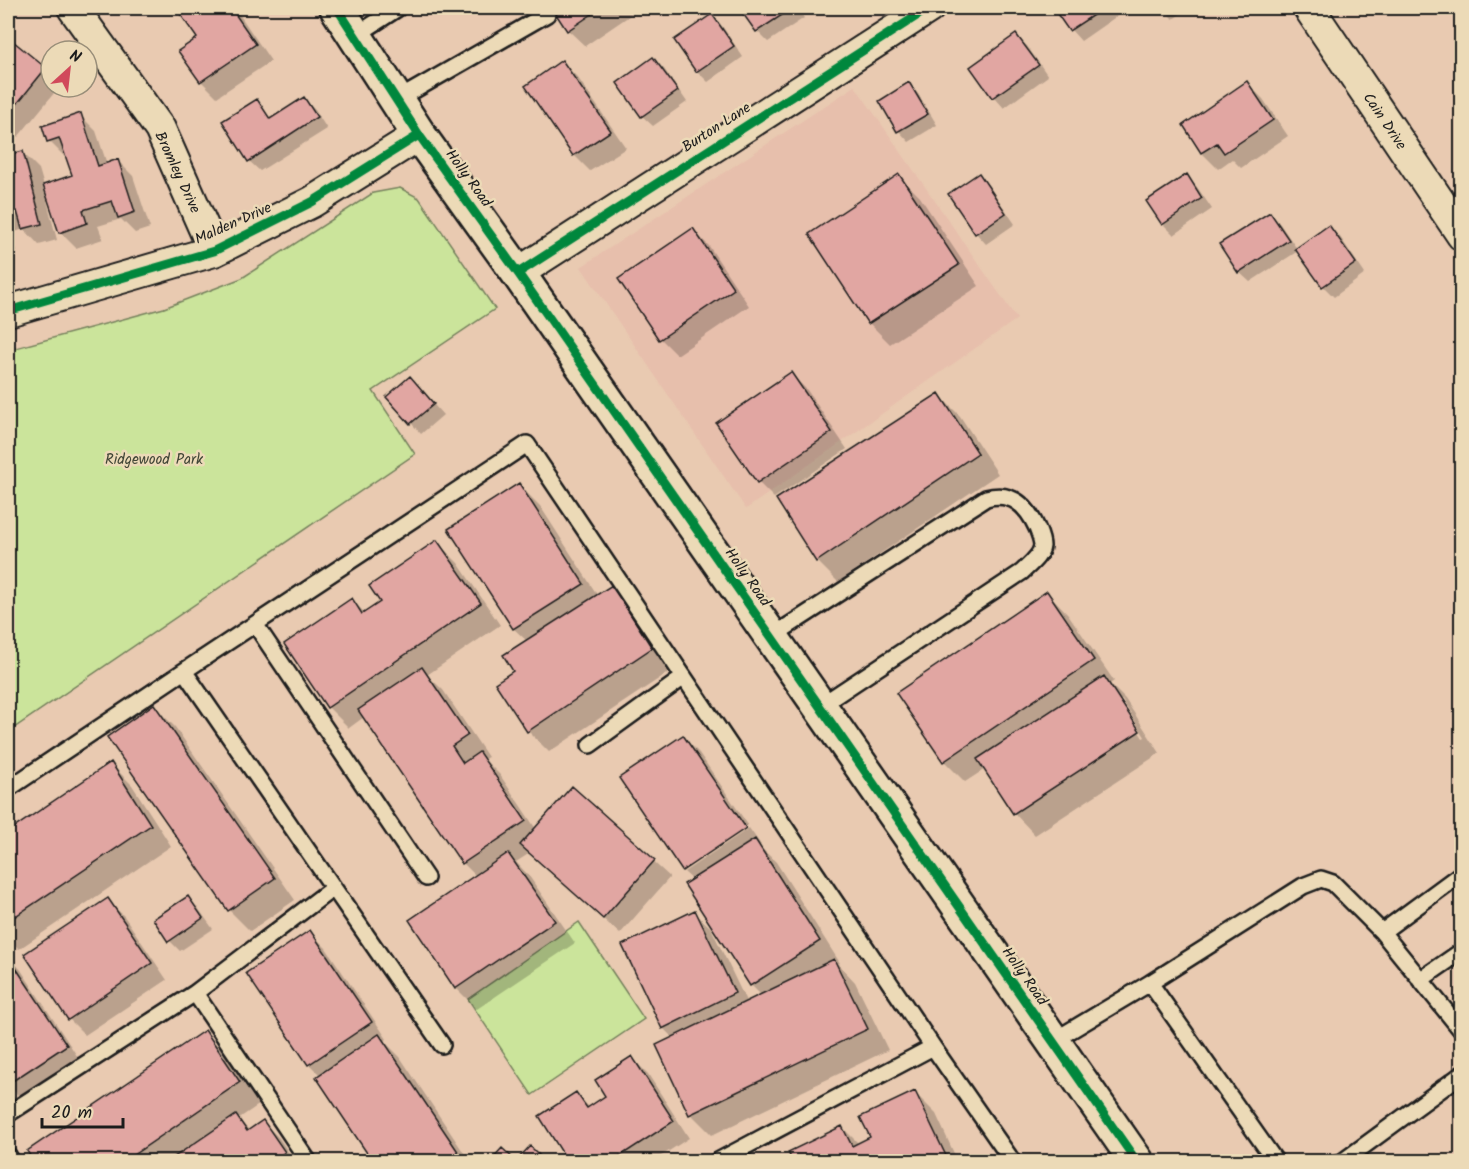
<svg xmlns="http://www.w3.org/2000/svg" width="1469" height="1169" font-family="Kalam,sans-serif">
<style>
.built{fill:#e7bfac}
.green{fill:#cbe49b;stroke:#74805c;stroke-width:1.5}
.shadow{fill:#0003;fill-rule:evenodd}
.building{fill:#e1a6a2;stroke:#1c1c1c;stroke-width:1.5}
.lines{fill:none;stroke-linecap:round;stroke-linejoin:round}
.service-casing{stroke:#1c1c1c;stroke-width:20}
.minor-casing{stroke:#1c1c1c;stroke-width:34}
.secondary-casing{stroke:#1c1c1c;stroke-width:38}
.service{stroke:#ecdab7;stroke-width:15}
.minor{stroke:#ecdab7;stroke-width:30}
.secondary{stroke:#ecdab7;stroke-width:33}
.cycleway-casing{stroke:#ecdab7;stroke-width:13}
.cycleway{stroke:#00873e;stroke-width:9}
.labels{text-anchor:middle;stroke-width:5;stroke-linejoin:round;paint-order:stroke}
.street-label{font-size:15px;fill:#1c1c1c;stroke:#ecdab7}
.park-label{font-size:15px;fill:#3f4435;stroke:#ecdab7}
</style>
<rect width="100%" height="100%" fill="#e9cab1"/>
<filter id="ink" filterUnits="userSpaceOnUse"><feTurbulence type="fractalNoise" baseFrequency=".0167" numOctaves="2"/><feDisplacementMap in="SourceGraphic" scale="12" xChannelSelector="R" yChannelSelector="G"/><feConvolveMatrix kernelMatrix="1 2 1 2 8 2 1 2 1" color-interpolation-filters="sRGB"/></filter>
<g filter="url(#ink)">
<path class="built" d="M855,86L1017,319L746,509L581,267Z"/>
<path class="green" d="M400,188L419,198L495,309L373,391L415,454L8,732V350L164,308L242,278L373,193Z
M579,922L644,1019L532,1095L468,999Z"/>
<path class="shadow" d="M178,8H235L271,61L217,97L201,81L181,51L199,39Z
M554,8H641L585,46L568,30Z
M741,8H797L804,18L768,42L757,31Z
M1055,8H1126L1127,9L1081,41L1071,30Z
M1162,8H1190L1173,19Z
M712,16L722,26L743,57L708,82L697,71Z
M1016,36L1027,46L1048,76L1004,108L994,97L972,67Z
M8,39L51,75V87H59L18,137L8,129Z
M653,59L664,69L687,102L653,126L642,116Z
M562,62L578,78L626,148L590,171L574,155L527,86Z
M1247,83L1263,99L1288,136L1241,168L1232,159L1218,169L1202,153L1185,126Z
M909,84L919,95L937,125L909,142L899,131L881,101Z
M304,99L315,110L327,129L260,171L249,161L257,101L272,120Z
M80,115L96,131L107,164L117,160L133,176L150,228L135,233L121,219L98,226L103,239L76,248L60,232L50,200L47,201L57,240L39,245L24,229L12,233L17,251L8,253V157L23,153L39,169L44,186L74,176L67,156L65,157L49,141Z
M979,175L989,186L1015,224L986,244L976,233Z
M899,176L920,197L979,286L890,344L869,323L811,234Z
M1186,176L1197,187L1212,209L1174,235L1163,224Z
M1270,214L1280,224L1297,249L1329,227L1340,237L1365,274L1334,297L1323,286L1298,251L1250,282L1239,272Z
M693,230L709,246L749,306L677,355L661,339L620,279Z
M791,374L807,390L847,449L774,498L758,482Z
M420,389L443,415L421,434L388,397Z
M939,395L960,416L998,474L838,582L817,561L778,500Z
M519,485L540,506L598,596L611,587L632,608L672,670L549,752L528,731L515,672L527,641L514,629L450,530Z
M437,542L458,563L500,625L427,675L443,690L488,757L484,759L500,775L536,829L572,788L670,877L620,934L530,853L516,862L529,876L575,943L477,1009L456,988L476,876L463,863L364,717L349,728L328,707L352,600L365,613L382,602Z
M1047,592L1068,614L1114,681L1110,684L1125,699L1160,753L1035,835L1014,813L985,769L965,782L944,761ZM1118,700H1122L1145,737L1143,738Z
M154,706L175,727L295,900L250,931L229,910Z
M683,737L699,753L748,825L684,868V872L621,779Z
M111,764L132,785L171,846L19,949L8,938V834Z
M749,828L761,845L759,846L776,862L840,963L838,964L855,982L888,1050L712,1135L691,1114L673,1038L663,1028L694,912L711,928L747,1003L762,996L751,985L686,885L693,880L684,872Z
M187,898L198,908L213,929L180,951L170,941Z
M107,900L124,916L167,980L85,1035L69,1019Z
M310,932L326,948L387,1039L384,1041L400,1057L470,1162H375L321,1076L309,1064L248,973Z
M8,948L16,961L14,962L21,970L81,1062L23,1100L8,1085Z
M204,1032L225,1053L260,1104L238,1119L250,1131L263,1122L279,1138L295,1162H36Z
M632,1058L648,1074L689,1138L652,1162H570L576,1094L590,1108L608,1096Z
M914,1092L936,1114L958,1162H794L842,1127L859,1144L872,1137Z"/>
<path class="building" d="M176,8H231L256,44L200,82L178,51L197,38Z
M552,8H601L567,31Z
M739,8H793L756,32Z
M1053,8H1104L1069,31Z
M712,14L734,46L696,72L674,40Z
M1016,34L1039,65L992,98L970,67Z
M8,37L46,68L8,115Z
M653,57L678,91L641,117L617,83Z
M562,60L611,131L573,156L525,86Z
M1247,81L1273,120L1224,153L1217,143L1201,153L1183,125Z
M909,82L928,114L897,132L879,101Z
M304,97L317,117L248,162L222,121L257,99L270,119Z
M81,113L98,166L118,159L135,212L118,218L112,201L83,210L87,223L59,233L43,185L72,175L59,138L47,142L42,126Z
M23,151L42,224L22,229L17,211L8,214V155Z
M979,173L1006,213L975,234L948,194Z
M899,174L959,265L868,324L809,234Z
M1187,174L1202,198L1162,225L1146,201Z
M1270,212L1289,240L1238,273L1219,244Z
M1329,225L1356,263L1322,287L1295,249Z
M693,228L734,289L659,340L618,279Z
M791,372L832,432L757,483L716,423Z
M410,376L434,404L410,424L386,397Z
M939,393L978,453L816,562L776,499Z
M519,483L584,584L513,629L448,529Z
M437,540L481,603L327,708L284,644L352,598L362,614L380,602L369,586Z
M612,585L652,648L527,732L495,683L513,671L503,655Z
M1047,591L1094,660L943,762L896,693Z
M422,667L468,735L452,746L463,763L479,752L526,821L462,864L358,710Z
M1104,676L1140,731L1013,814L977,759Z
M154,704L275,878L228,911L107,737Z
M683,735L746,828L682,871L619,778Z
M111,762L151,825L8,921V832Z
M572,786L655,860L603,919L520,845Z
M755,839L820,941L750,986L684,884Z
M508,853L555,921L455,989L409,920Z
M188,896L203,918L168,942L153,919Z
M108,898L152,963L68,1020L24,954Z
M695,910L735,993L662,1029L622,945Z
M310,930L372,1022L308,1065L246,973Z
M8,956L67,1045L8,1084Z
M834,959L868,1029L689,1115L656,1045Z
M205,1030L240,1082L123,1162H34L27,1151Z
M379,1034L465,1162H373L316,1077Z
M632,1056L674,1121L611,1162H568L539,1116L576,1092L587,1108L605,1096L595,1080Z
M915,1091L949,1162H793L788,1152L842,1126L852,1146L870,1137L860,1117Z
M236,1115L247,1131L263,1120L285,1152L271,1162H167Z
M530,1146L546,1162H489L502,1148L516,1161Z"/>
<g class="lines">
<defs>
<path id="service" d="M355,36L398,8
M397,100L547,14
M255,624L426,878
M771,637L986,498C1012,491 1027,506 1037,528C1039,533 1042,540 1042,546C1041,556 1029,565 1022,572L820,706
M184,671L527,444L933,1047
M590,745L684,677
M8,789L184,671L442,1045
M1382,932L1462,873
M1420,980L1462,951
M1150,983L1276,1162
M195,993L333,888
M1053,1041L1150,983L1303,886L1321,879L1333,883L1382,932L1462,1031
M8,1114L195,993L309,1162
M8,1155L12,1162
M716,1162L933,1047L1013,1162
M1342,1162L1462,1074"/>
<path id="minor" d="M73,8L160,129L214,251
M1309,8L1462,235
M518,273L929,8
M8,311L214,251L312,202L419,135"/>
<path id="secondary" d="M337,8L419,135L518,273L1137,1162"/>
</defs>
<use href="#service" class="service-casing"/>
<use href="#minor" class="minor-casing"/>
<use href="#secondary" class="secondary-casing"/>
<use href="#service" class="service"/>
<use href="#minor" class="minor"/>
<use href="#secondary" class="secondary"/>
<defs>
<path id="cycleway" d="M337,8L419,135L518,273L1137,1162
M518,273L929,8
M8,311L214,251L312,202L419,135"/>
</defs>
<use href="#cycleway" class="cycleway-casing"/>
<use href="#cycleway" class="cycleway"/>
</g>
</g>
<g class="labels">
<g class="street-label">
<text transform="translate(1385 121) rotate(56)" y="5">Cain Drive</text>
<text transform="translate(716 127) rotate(-33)" y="5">Burton Lane</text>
<text transform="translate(178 172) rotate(65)" y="5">Bromley Drive</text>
<text transform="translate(469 178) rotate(54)" y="5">Holly Road</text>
<text transform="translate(233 223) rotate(-24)" y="5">Malden Drive</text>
<text transform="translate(748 577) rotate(55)" y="5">Holly Road</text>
<text transform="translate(1025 976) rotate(55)" y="5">Holly Road</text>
</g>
<g class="park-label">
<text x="154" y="464">Ridgewood Park</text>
</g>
</g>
<rect width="1469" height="1169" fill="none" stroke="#ecdab7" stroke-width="30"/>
<rect x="15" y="15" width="1439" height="1139" fill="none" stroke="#1c1c1c" stroke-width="2" filter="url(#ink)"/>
<g transform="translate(69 69) rotate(27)"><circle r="28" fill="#ecdab7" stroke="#998e79" stroke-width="1.5"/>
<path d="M0-4.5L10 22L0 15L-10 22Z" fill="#d1495b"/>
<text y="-9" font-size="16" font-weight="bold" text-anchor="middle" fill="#1c1c1c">N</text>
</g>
<path d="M42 1118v9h81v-9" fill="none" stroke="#1c1c1c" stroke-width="3"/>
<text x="51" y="1118" font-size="18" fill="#1c1c1c" stroke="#ecdab7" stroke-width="4.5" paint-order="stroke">20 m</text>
</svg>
